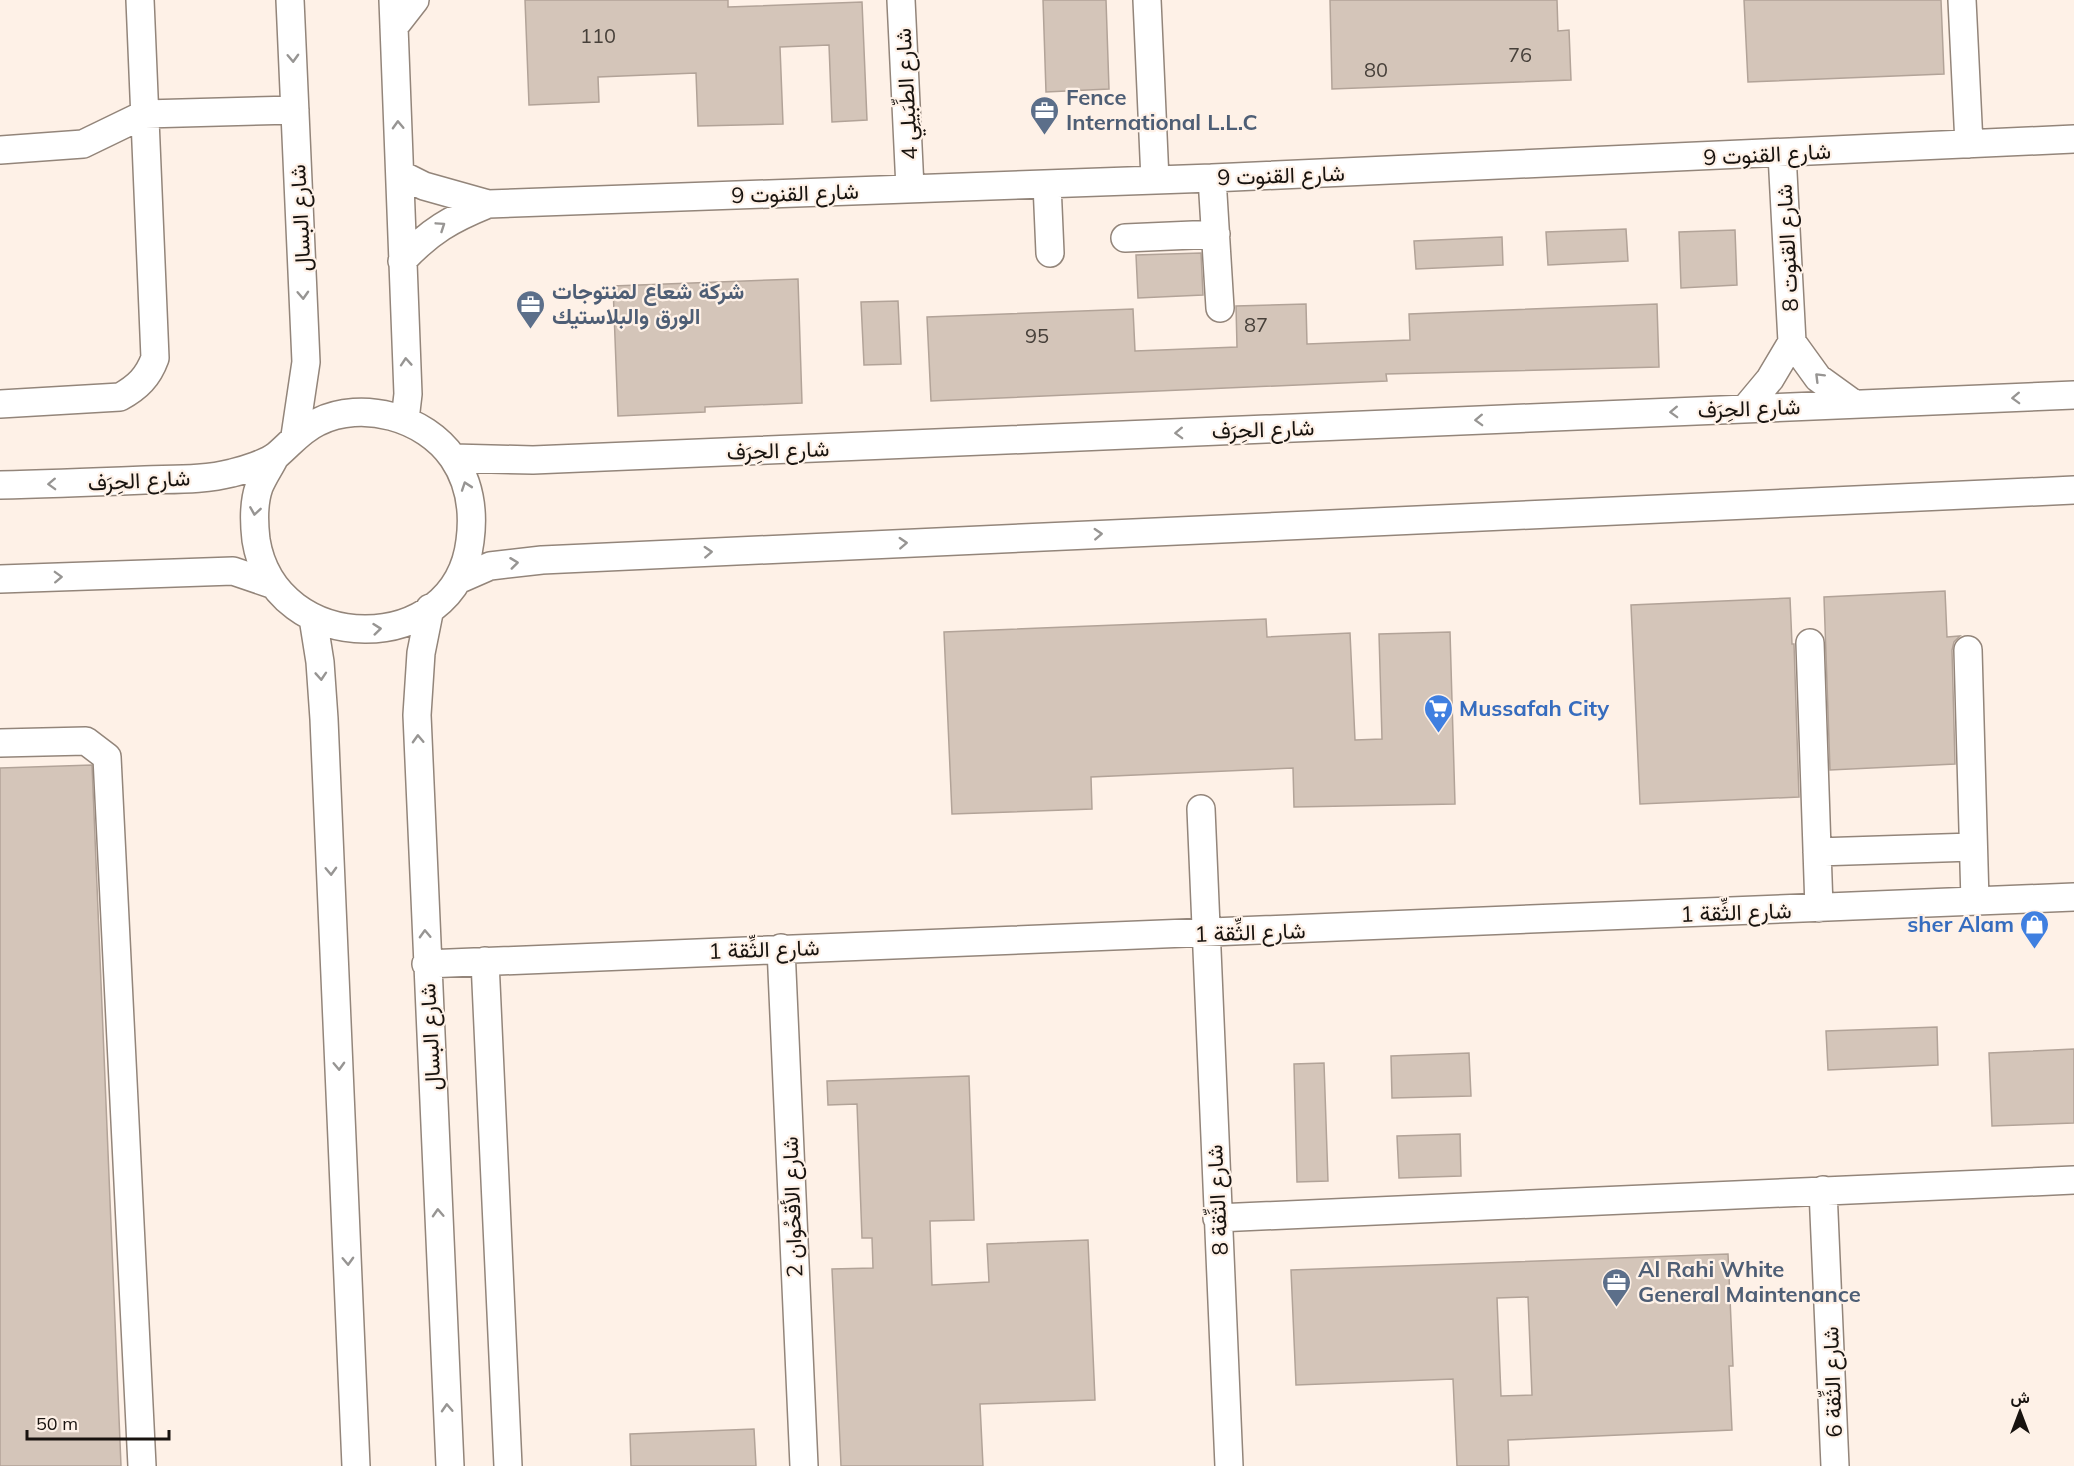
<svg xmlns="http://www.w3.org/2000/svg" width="2074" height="1466" font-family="Mulish,Vazirmatn,sans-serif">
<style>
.building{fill:#d4c5b9;stroke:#b2a398;stroke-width:1.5;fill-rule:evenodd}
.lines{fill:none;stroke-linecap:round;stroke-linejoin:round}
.minor-casing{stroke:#93857a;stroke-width:30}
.minor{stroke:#fff;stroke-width:27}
.oneway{stroke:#979593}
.labels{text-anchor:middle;stroke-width:4.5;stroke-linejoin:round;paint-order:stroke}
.number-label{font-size:20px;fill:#47403a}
.street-label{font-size:22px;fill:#18130f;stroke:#fef1e7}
.service-label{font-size:22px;font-weight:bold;fill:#4e5e75;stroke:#fef1e7;text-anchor:start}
.shop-label{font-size:22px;font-weight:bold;fill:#366cbe;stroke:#fef1e7;text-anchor:start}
</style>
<rect width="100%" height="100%" fill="#fef1e7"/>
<path class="building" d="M525,0H728V7L862,2L867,120L832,122L829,45L780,47L783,124L698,126L696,73L598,77L599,102L529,105Z
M1043,0H1106L1109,89L1046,92Z
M1330,0H1557L1558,31L1569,30L1571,80L1332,89Z
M1744,0H1941L1944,74L1748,82Z
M1626,229L1628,261L1548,265L1546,232Z
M1735,230L1737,285L1681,288L1679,232Z
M1502,237L1503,265L1416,269L1414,241Z
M1201,253L1203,295L1138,298L1136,255Z
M798,279L802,403L705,407V412L618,416L613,286Z
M898,301L901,364L864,365L861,302Z
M1306,304L1307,344L1410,340L1409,314L1657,304L1659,367L1386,374L1387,381L931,401L927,317L1133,309L1135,351L1237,347L1236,306Z
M1945,591L1947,637L1960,636L1954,642L1952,650L1955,764L1830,770L1824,597Z
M1790,598L1792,644H1794L1799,797L1640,804L1631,605Z
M1266,619L1267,637L1350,633L1355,740L1382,739L1379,634L1450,632L1455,804L1294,807L1293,768L1091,777L1092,809L952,814L944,632Z
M92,765L121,1466H0V768Z
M1937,1027L1938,1065L1828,1070L1826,1031Z
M2074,1049V1123L1992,1126L1989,1053Z
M1469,1053L1471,1096L1392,1098L1391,1056Z
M1324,1063L1328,1181L1297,1182L1294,1064Z
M969,1076L974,1220L930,1221L932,1285L989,1282L987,1244L1088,1240L1095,1400L980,1404L983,1466H841L832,1269L873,1268L872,1238H862L857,1104L828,1105L827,1081Z
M1460,1134L1461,1176L1399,1178L1397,1136Z
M1728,1254L1733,1366H1729L1732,1430L1508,1440L1509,1466H1457L1453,1379L1296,1385L1291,1270ZM1528,1297L1532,1395L1501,1396L1497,1298Z
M754,1429L756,1466H631L630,1434Z"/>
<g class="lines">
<defs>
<path id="minor" d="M290,0L306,362L295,436
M393,0L408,394L405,420
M901,0L910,188
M1147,0L1155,180
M1962,0L1969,144
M394,27L415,0
M0,150L83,144L145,114L295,110
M400,174L424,186L488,204L1212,178L2074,139
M1212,178L1220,308
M1047,184L1050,253
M1125,238L1216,234
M402,261C430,231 451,219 488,204
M1792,342L1818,378L1854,404
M0,404L120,397C138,387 148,377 155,358L140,0
M1745,409L1770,379L1792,342L1782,154
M453,458L533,460L2074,395
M0,485C48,484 97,482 145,480C174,479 205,480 232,473C245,470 267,463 277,455C291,443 301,430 318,422C362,400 425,417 453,458C470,483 474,511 470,541C456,659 275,658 256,540C254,523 253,504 259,487C263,477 270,467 275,457
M0,579L233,571L274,585
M458,580L490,566L542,560L2074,490
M430,608L421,653L417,715L450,1466
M313,618L320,662L324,719L356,1466
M1810,643L1819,908
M1968,650L1975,901
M0,743L86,741L107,757L142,1466
M1201,809L1229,1466
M1817,852L1973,847
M781,948L804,1466
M485,961L508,1466
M426,964L2074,897
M1823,1190L1835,1466
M1217,1218L2074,1180"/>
</defs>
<use href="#minor" class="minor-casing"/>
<use href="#minor" class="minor"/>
</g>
<defs><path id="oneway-chevron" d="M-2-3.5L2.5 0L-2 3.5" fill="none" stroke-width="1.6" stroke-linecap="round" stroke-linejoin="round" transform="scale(1.5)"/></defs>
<g class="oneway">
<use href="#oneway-chevron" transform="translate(293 58) rotate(88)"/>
<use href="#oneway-chevron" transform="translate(398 125) rotate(-92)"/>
<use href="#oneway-chevron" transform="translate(441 226) rotate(-34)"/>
<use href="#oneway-chevron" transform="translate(303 295) rotate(87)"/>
<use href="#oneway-chevron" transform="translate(406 362) rotate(-94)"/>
<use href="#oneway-chevron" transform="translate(1819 377) rotate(-135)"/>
<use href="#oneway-chevron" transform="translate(2016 398) rotate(178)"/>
<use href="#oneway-chevron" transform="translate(1674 412) rotate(178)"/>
<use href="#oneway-chevron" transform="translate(1479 420) rotate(178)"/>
<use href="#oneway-chevron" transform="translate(1179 433) rotate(178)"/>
<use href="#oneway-chevron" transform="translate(52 484) rotate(178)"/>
<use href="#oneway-chevron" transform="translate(466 486) rotate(-109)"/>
<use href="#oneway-chevron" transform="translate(255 511) rotate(99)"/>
<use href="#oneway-chevron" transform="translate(1098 534) rotate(-3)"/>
<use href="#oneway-chevron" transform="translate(903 543) rotate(-3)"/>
<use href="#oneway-chevron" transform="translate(708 552) rotate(-3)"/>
<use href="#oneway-chevron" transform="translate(514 563) rotate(-7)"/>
<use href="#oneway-chevron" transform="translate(58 577) rotate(-2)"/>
<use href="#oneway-chevron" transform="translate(377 629) rotate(-6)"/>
<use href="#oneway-chevron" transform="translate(321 676) rotate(86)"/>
<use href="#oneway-chevron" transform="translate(418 739) rotate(-92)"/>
<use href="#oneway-chevron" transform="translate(331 871) rotate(88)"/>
<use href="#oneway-chevron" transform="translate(425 934) rotate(-92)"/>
<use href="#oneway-chevron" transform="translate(339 1066) rotate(88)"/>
<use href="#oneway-chevron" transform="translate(438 1213) rotate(-93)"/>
<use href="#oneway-chevron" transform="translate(348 1261) rotate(88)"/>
<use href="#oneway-chevron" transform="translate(447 1408) rotate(-93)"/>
</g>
<defs>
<symbol id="office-pin" viewBox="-11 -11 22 30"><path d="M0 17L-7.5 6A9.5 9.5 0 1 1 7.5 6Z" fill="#5c6f8a" stroke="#fef1e7"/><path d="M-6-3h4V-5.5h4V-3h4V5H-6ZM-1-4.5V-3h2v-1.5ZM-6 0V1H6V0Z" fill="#fff"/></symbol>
<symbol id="supermarket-pin" viewBox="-11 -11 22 30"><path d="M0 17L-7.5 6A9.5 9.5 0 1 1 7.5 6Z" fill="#3f7fe0" stroke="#fef1e7"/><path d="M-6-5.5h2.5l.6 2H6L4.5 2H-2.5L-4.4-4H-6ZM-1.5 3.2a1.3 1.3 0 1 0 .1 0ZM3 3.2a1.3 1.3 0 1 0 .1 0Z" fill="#fff"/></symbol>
<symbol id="shop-pin" viewBox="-11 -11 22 30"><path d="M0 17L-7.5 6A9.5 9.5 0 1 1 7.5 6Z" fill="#3f7fe0" stroke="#fef1e7"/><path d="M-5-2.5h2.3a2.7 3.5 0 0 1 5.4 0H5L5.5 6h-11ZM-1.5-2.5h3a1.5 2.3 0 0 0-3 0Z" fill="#fff"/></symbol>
</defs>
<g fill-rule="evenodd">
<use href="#office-pin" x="1028" y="94" width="33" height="45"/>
<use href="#office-pin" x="514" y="288" width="33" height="45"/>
<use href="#supermarket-pin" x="1422" y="692" width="33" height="45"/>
<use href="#shop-pin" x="2018" y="908" width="33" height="45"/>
<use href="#office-pin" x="1600" y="1266" width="33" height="45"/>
</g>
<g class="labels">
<g class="number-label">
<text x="598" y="43">110</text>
<text x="1520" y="62">76</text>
<text x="1376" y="77">80</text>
<text x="1256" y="332">87</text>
<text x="1037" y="343">95</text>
</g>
<g class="street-label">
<text transform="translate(906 94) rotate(-93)" y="8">شارع الطِّبَيلِي 4</text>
<text transform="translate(1767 154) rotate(-3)" y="8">شارع القنوت 9</text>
<text transform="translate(1281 175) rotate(-2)" y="8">شارع القنوت 9</text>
<text transform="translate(795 193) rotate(-2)" y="8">شارع القنوت 9</text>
<text transform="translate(300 218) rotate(-93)" y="8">شارع البسال</text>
<text transform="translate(1787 248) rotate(-93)" y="8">شارع القنوت 8</text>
<text transform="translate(1749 408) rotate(-2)" y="8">شارع الحِرَف</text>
<text transform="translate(1263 429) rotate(-2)" y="8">شارع الحِرَف</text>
<text transform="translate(778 450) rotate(-2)" y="8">شارع الحِرَف</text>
<text transform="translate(139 480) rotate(-3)" y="8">شارع الحِرَف</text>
<text transform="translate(1736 912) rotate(-2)" y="8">شارع الثِّقة 1</text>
<text transform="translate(1250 932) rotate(-2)" y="8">شارع الثِّقة 1</text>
<text transform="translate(764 949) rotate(-2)" y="8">شارع الثِّقة 1</text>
<text transform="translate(430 1037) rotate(-93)" y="8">شارع البسال</text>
<text transform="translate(1217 1200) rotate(-93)" y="8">شارع الثِّقة 8</text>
<text transform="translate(792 1207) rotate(-92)" y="8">شارع الأقحُوان 2</text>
<text transform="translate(1832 1382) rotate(-92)" y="8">شارع الثِّقة 6</text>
</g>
<g class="service-label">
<text x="1066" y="105">Fence<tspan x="1066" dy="25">International L.L.C</tspan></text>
<text x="552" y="299">شركة شعاع لمنتوجات<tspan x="552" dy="25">الورق والبلاستيك</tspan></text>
<text x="1638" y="1277">Al Rahi White<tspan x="1638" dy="25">General Maintenance</tspan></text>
</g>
<g class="shop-label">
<text x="1459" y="716">Mussafah City</text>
<text x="2014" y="932" text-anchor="end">sher Alam</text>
</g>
</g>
<g transform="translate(2020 1412)" stroke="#fef1e7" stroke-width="4.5" paint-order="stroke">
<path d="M0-4.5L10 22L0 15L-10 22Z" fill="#18130f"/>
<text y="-9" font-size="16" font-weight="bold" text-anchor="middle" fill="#18130f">ش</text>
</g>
<path d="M27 1430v9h142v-9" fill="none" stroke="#18130f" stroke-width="3"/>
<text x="36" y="1430" font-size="18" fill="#18130f" stroke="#fef1e7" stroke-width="4.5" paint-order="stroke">50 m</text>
</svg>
